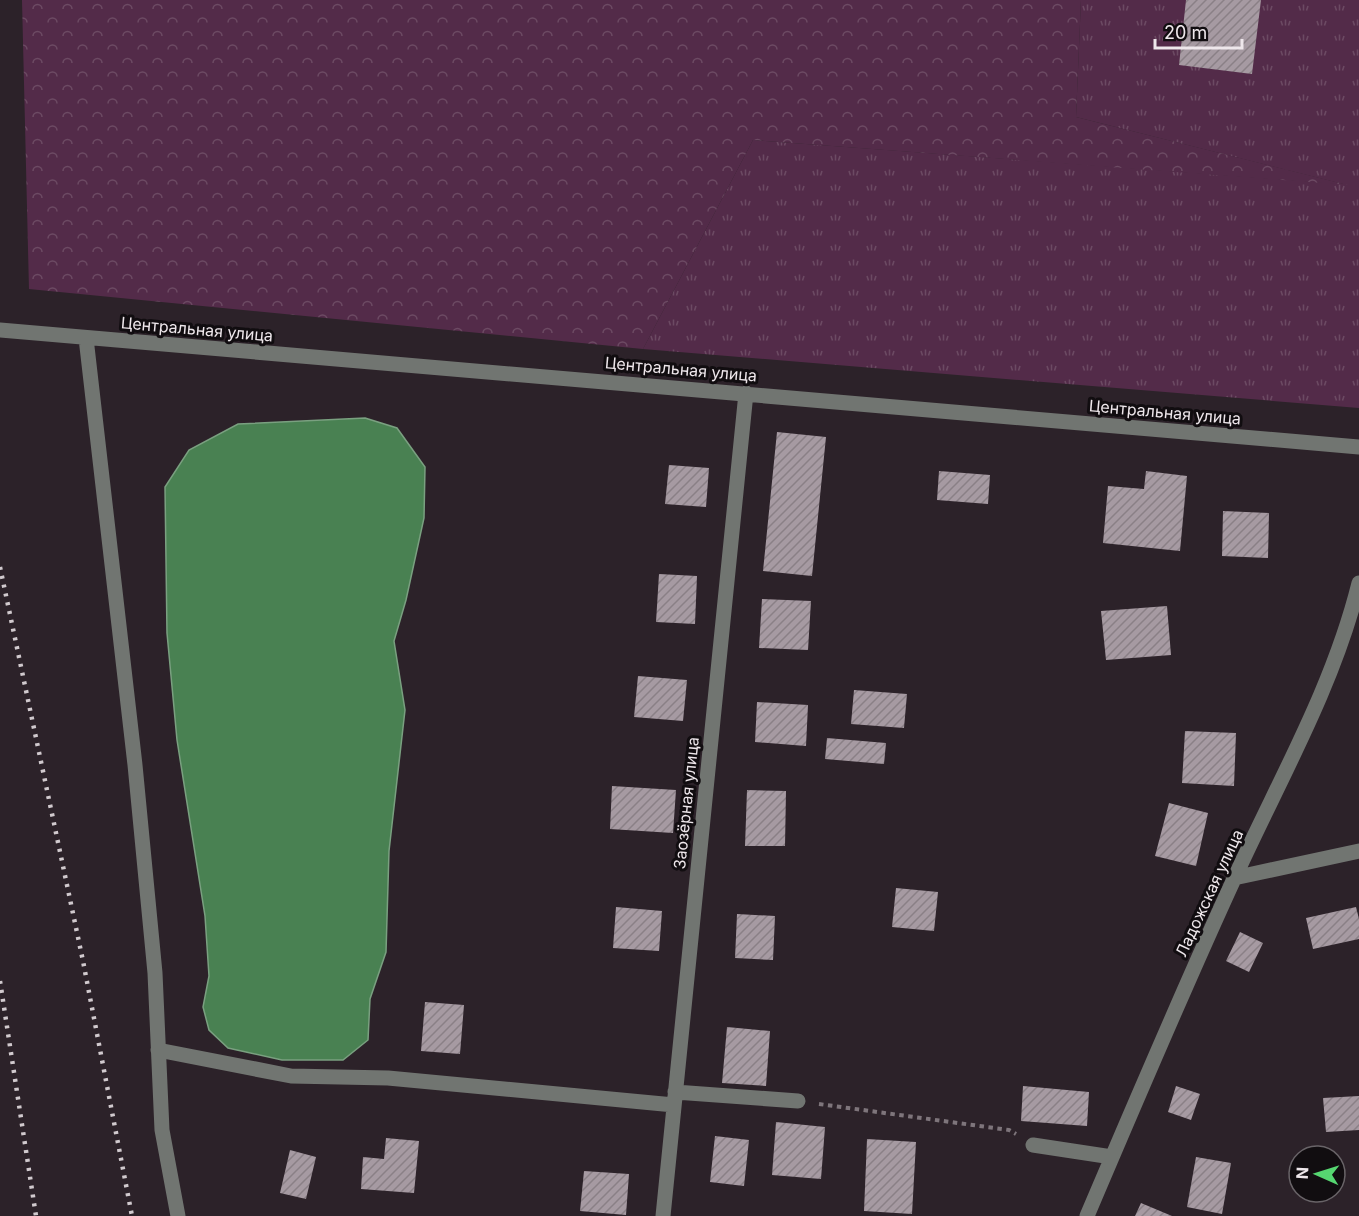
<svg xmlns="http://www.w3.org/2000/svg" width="1359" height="1216" font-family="Inter,sans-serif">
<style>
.grass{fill:url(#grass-tufts)}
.forest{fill:url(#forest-crowns)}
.water{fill:#498152;stroke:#7aa080;stroke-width:1.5}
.building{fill:url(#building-hatch)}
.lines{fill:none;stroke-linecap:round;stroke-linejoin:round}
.path{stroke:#7e757b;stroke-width:4;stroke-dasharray:4.5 4.5;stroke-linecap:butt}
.minor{stroke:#717571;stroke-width:15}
.rail{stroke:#d1cace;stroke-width:4.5;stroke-dasharray:3 6;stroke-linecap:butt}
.labels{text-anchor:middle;stroke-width:6;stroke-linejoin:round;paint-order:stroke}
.street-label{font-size:16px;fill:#eee7eb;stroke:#110d10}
</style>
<defs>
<pattern id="grass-tufts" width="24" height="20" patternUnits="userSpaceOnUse" patternTransform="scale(1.5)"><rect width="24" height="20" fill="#532b49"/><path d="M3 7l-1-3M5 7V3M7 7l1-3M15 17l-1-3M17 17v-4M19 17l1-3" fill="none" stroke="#6c4a63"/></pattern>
<pattern id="forest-crowns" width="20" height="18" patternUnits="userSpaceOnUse" patternTransform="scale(1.5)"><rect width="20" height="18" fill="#532b49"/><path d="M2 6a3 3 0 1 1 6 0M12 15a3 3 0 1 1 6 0" fill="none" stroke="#6c4a63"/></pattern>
<pattern id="building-hatch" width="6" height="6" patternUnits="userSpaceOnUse" patternTransform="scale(1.5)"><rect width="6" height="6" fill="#a69aa2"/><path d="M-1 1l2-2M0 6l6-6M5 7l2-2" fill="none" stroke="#8a8086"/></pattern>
</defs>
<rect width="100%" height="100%" fill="#2c2229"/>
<path class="grass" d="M1081,0H1359V408L643,349L753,140L1343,184L1076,117Z"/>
<path class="forest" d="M22,0H1081L1076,117L1348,185L753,140L643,349L29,289Z"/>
<path class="water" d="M365,418L397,428L425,467L424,518L406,600L394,641L405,710L389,851L386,952L370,999L368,1040L343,1060H282L228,1048L209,1030L203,1007L209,976L205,916L177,740L167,633L165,487L189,450L238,424Z"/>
<path class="building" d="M1186,0H1261L1252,74L1179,65Z
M777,432L826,437L812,576L763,571Z
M669,465L709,468L706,507L665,504Z
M939,471L990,475L988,504L937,500Z
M1146,471L1187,476L1180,551L1103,543L1108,486L1144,489Z
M1223,511L1269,513L1268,558L1222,556Z
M659,574L697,576L695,624L656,622Z
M762,599L811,601L808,650L759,648Z
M1167,606L1171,655L1106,660L1101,611Z
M638,676L687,680L683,721L634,717Z
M854,690L907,694L904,728L851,724Z
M757,702L808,705L806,746L755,742Z
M1185,731L1236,733L1234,786L1182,783Z
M827,738L886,743L884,764L825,759Z
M612,786L676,790L673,833L610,829Z
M747,790L786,791L785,846H745Z
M1169,803L1208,813L1196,866L1155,856Z
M896,888L938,892L934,931L892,927Z
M616,907L662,911L659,951L613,948Z
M1356,907L1359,919V939L1313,949L1306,918Z
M737,914L775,916L773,960L735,958Z
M1240,932L1263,943L1249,972L1226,961Z
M425,1002L464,1005L460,1054L421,1051Z
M727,1027L770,1031L766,1086L722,1083Z
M1023,1086L1089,1092L1087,1126L1021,1121Z
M1176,1086L1200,1094L1191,1120L1168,1112Z
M1359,1096V1130L1326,1132L1323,1098Z
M776,1122L825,1127L821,1179L772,1175Z
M715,1136L749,1140L744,1186L710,1182Z
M386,1138L419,1141L414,1193L361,1189L363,1157L384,1159Z
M867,1139L916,1142L912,1214L864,1211Z
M290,1150L316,1157L306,1199L280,1193Z
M1196,1157L1231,1163L1222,1214L1187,1207Z
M584,1171L629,1174L626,1215L580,1211Z
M1141,1203L1172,1216H1135Z"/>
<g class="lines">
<path class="path" d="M819,1104L1009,1130L1016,1134"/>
<path class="minor" d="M0,330L1359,447
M86,338L135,765L155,973L162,1130L178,1216
M1234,878L1359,851
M158,1050L291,1076L388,1078L674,1105
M675,1092L798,1101
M1033,1145L1112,1157
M663,1216L746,393
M1087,1216C1135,1103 1183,990 1234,879C1278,782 1333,688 1359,583"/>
<path class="rail" d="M0,567L83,961L132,1216
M0,981L36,1216"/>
</g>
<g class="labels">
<g class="street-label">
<text transform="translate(197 329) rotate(5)" y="6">Центральная улица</text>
<text transform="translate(681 369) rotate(5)" y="6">Центральная улица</text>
<text transform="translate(1165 412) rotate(5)" y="6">Центральная улица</text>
<text transform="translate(686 803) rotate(-84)" y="6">Заозёрная улица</text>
<text transform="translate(1209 893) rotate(-65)" y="6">Ладожская улица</text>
</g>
</g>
<g transform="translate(1317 1174) rotate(273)"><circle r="28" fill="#110d10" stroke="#696468" stroke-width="1.5"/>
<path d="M0-4.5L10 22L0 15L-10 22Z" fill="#56d671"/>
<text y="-9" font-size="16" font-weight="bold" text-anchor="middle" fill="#eee7eb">N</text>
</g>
<path d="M1155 39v9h87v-9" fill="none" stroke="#eee7eb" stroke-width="3"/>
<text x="1164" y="39" font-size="18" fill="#eee7eb" stroke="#110d10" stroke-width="4.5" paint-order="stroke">20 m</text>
</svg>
